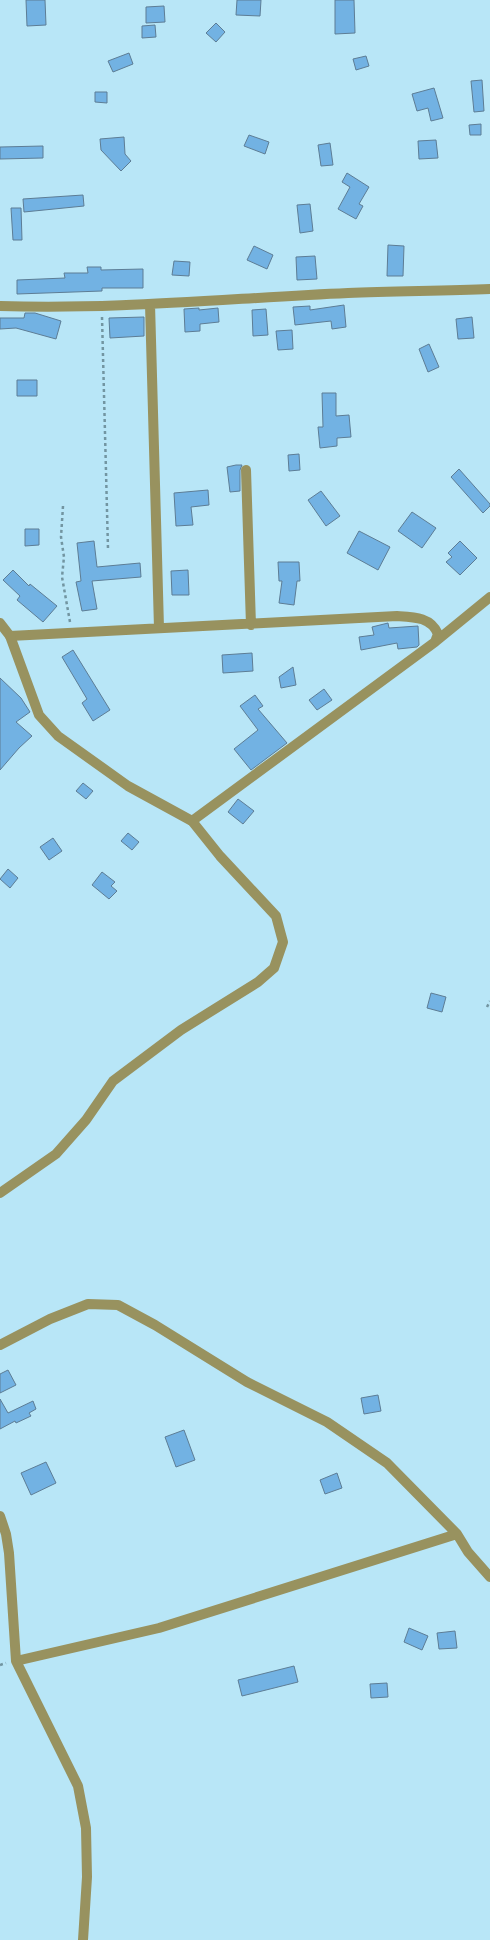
<svg xmlns="http://www.w3.org/2000/svg" width="490" height="1940" font-family="Raleway,sans-serif">
<style>
.building{fill:#72b2e3;stroke:#5d7d95}
.lines{fill:none;stroke-linecap:round;stroke-linejoin:round}
.path{stroke:#7295a1;stroke-width:2.5;stroke-dasharray:3 3;stroke-linecap:butt}
.minor{stroke:#98925f;stroke-width:10}
.tertiary{stroke:#98925f;stroke-width:10}
</style>
<rect width="100%" height="100%" fill="#b8e6f7"/>
<path class="building" d="M26,0H45L46,25L27,26Z
M237,0H261L260,16L236,15Z
M335,0H354L355,33L335,34Z
M164,6L165,22L146,23V7Z
M216,23L225,32L216,42L206,33Z
M155,25L156,37L142,38V26Z
M129,53L133,64L113,72L108,61Z
M366,56L369,66L356,70L353,59Z
M482,80L484,111L474,112L471,81Z
M434,88L443,118L431,121L428,108L417,111L412,94Z
M95,92H107V103L95,102Z
M481,124V135H470L469,125Z
M249,135L269,142L265,154L244,146Z
M124,137L125,154L131,161L121,171L101,150L100,139Z
M436,140L438,158L419,159L418,141Z
M330,143L333,165L321,166L318,145Z
M43,146V158L0,159V147Z
M347,173L369,187L359,204L363,206L356,219L338,209L350,187L342,182Z
M83,195L84,206L24,212L23,199Z
M310,204L313,231L300,233L297,205Z
M11,208H21L22,240H13Z
M388,245L404,246L403,276H387Z
M254,246L273,255L267,269L247,260Z
M315,256L317,279L297,280L296,257Z
M174,261L190,262L189,276L172,275Z
M87,267H101V270L143,269V288H102V291L17,294V280L65,278L64,273H88Z
M344,305L346,327L332,329L331,321L295,325L293,307L310,306V310Z
M199,308V310L218,308L219,322L200,324V331L185,332L184,309Z
M266,309L268,335L253,336L252,310Z
M25,313H35L61,321L56,339L16,328L0,329V318H24Z
M144,317V336L110,338L109,318Z
M472,317L474,338L458,339L456,319Z
M292,330L293,349L278,350L276,331Z
M429,344L439,367L428,372L419,349Z
M17,380H37V396H17Z
M322,393H336V416L349,415L351,437L337,438V446L320,448L318,427H323Z
M299,454L300,470L289,471L288,455Z
M236,465H242L240,470V491L230,492L227,467Z
M459,469L490,504V506L483,513L451,477Z
M208,490L209,505L191,507L193,525L176,526L174,493Z
M321,491L340,516L326,526L308,500Z
M412,512L436,528L422,548L398,531Z
M25,529H39V545L25,546Z
M359,531L390,547L378,570L347,553Z
M94,541L97,567L140,563L141,577L92,581L97,609L82,611L76,582L81,581L77,543Z
M460,541L477,558L460,575L446,562L452,557L448,553Z
M278,562H299L300,581H297L294,605L279,603L282,581H279Z
M13,570L29,586L30,584L57,606L43,622L17,600L20,596L3,580Z
M188,570L189,595H172L171,571Z
M388,623L389,628L418,626L419,645L417,647L398,649L397,643L361,650L359,637L374,635L372,627Z
M73,650L110,710L93,721L82,703L87,699L62,657Z
M252,653L253,671L223,673L222,655Z
M293,667L296,685L281,688L279,677Z
M0,678L21,698L30,712L16,722L32,736L19,748L0,770Z
M324,689L332,700L317,710L309,700Z
M255,695L263,706L258,709L287,743L251,770L234,749L258,730L240,706Z
M83,783L93,791L86,799L76,791Z
M238,799L254,811L243,824L228,812Z
M128,833L139,842L132,850L121,841Z
M53,838L62,851L49,860L40,847Z
M8,869L18,878L10,888L0,879Z
M102,872L115,882L111,886L117,891L109,899L92,885Z
M431,993L446,997L442,1012L427,1008Z
M8,1370L16,1385L0,1393V1374Z
M378,1395L381,1411L364,1414L361,1398Z
M0,1399L8,1413L33,1401L36,1409L29,1413L31,1416L16,1423L15,1421L0,1429Z
M184,1430L195,1460L176,1467L165,1437Z
M46,1462L56,1483L31,1495L21,1473Z
M337,1473L342,1488L325,1494L320,1480Z
M409,1628L428,1636L422,1650L404,1642Z
M455,1631L457,1648L439,1649L437,1633Z
M294,1666L298,1682L242,1696L238,1680Z
M387,1683L388,1697L371,1698L370,1684Z"/>
<g class="lines">
<path class="path" d="M102,317L108,549
M63,506L61,537L64,557L62,577L70,622
M487,1007L490,1001
M0,1665L6,1663"/>
<path class="minor" d="M150,304L159,628
M0,306C116,310 232,298 348,293C395,291 443,291 490,289
M246,470L251,625
M10,636L397,616C414,617 431,617 438,634L435,642
M192,821L435,642L490,597
M0,1345L50,1319L88,1304L118,1305L155,1325L247,1382L327,1422L387,1463L457,1534L468,1552L490,1577
M0,1516L6,1534L9,1553L16,1661L78,1786L86,1828L87,1877L83,1940
M16,1661L159,1628L457,1534"/>
<path class="tertiary" d="M0,623L10,636L39,715L58,736L128,786L192,821L220,856L276,916L283,942L274,968L258,982L181,1030L113,1081L86,1120L56,1154L0,1193"/>
</g>
</svg>
